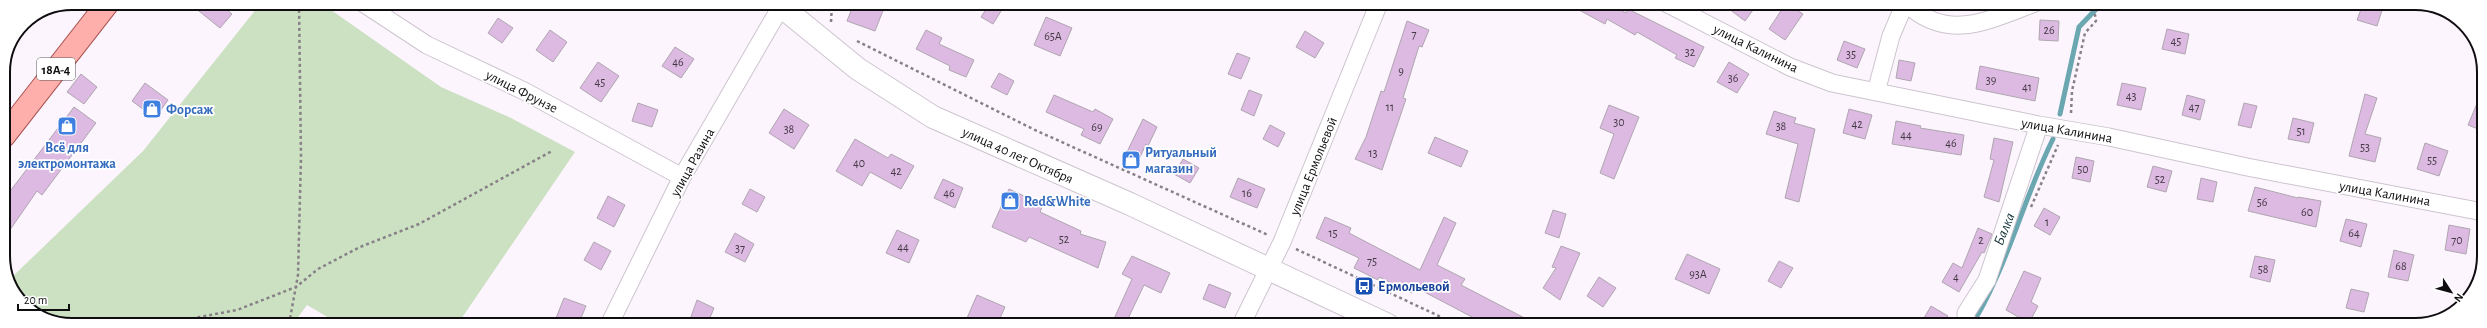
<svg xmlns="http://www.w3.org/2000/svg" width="2487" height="328" font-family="'Alegreya Sans',sans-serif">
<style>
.green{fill:#cce0c2}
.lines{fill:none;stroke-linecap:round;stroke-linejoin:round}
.stream{stroke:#6aa7b0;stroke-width:5}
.building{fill:#dcbae1;stroke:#afa6b0}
.street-casing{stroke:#cdc4cf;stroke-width:19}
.secondary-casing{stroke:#cdc4cf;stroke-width:24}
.primary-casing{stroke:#aa5451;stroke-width:24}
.path{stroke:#878187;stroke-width:2.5;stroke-dasharray:3 3;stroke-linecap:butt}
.street{stroke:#fff;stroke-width:17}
.secondary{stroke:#fff;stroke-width:22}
.primary{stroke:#feafac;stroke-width:22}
.labels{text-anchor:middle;stroke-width:3.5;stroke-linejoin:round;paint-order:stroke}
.number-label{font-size:12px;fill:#433844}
.shield{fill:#fff;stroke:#585658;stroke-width:1}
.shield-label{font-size:13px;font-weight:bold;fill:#100d10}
.street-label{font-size:14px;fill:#100d10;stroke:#fff}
.shop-label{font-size:14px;font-weight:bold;fill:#366cbe;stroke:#fff;text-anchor:start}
.transit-label{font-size:14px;font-weight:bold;fill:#164399;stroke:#fff;text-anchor:start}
.water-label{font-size:15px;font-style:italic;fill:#113035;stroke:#fff}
.rim{fill:none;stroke:#100d10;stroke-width:2}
</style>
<rect width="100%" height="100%" fill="#fdf5fe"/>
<path class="green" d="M261,3H321L441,87L511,118L575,152L457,325H341L307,305L293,324H63L26,308L9,280L143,151Z"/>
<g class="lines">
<path class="stream" d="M2060,114L2079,27L2102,3
M1971,325C1982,310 1989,293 1997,276C2017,231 2031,183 2053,139"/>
</g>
<path class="building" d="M189,3H218L232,14L220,28Z
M854,3H886L875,31L847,21Z
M990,3H1006L993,24L981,17Z
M1566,3H1608L1626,13L1628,9L1704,47L1694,67L1675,58L1677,55L1637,32L1635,35L1607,19L1605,24Z
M1721,3H1758L1745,21Z
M1786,3L1803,14L1785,40L1769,29Z
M2363,4H2384L2377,26L2357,20Z
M1046,17L1072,28L1060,56L1034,45Z
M498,18L513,28L502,43L488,33Z
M2040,20L2059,21L2058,41L2039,40Z
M1407,21L1429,30L1422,47L1419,46L1403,98L1406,99L1382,170L1355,159L1366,137L1381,91L1384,92Z
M2167,29L2189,34L2185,54L2162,49Z
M550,30L567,42L553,62L536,50Z
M926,30L942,38L939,44L974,60L966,77L949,70L950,66L916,49Z
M1305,31L1324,43L1315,58L1296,47Z
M1844,41L1865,49L1857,68L1837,60Z
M675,47L694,59L681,78L662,66Z
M1237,53L1250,58L1241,79L1228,74Z
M1899,60L1915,63L1911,81L1896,78Z
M598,62L619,76L601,102L580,88Z
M1729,62L1749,74L1737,93L1717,82Z
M1980,66L2039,78L2035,101L1976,89Z
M999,73L1014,81L1007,95L991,87Z
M81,74L97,87L84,104L67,92Z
M145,83L168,100L155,118L132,101Z
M2122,83L2146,88L2141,110L2117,105Z
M2483,89V131L2468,125Z
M1249,90L1262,95L1254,116L1241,110Z
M2365,94L2377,98L2365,134L2381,138L2375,162L2349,156Z
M1054,95L1093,112L1095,109L1113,119L1100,144L1081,135L1084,129L1046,112Z
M2187,95L2205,100L2200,120L2182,115Z
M638,103L658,110L652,127L632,121Z
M2244,103L2257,106L2251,128L2238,125Z
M1609,105L1639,117L1614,179L1600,173L1614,134L1600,128Z
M74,107L96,123L42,195L37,191L5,237L4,185L11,190Z
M784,109L809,125L794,149L769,133Z
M1849,109L1872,115L1865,139L1843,133Z
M1774,111L1796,118L1794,123L1815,129L1799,202L1785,198L1798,144L1766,134Z
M2293,118L2314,123L2309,143L2288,139Z
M1143,119L1157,127L1148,146L1146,144L1136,166L1123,160Z
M1896,121L1921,126L1920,128L1964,135L1961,155L1892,144Z
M1270,125L1285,133L1278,147L1263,139Z
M1435,137L1468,151L1461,167L1428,153Z
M1994,138L2013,142L1999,202L1984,197L1994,160L1990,159Z
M855,139L888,158L891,154L914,166L901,189L870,172L862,186L836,171Z
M2425,143L2448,151L2439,176L2417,169Z
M2076,157L2094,161L2090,182L2072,178Z
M1183,159L1199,168L1190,183L1174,174Z
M2153,166L2172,171L2166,192L2147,187Z
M1238,178L1265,189L1257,208L1230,197Z
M2201,178L2217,182L2213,202L2197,199Z
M943,179L963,188L955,208L934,198Z
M2255,187L2298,198V197L2321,201L2316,227L2248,211Z
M750,189L765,197L757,212L742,204Z
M1009,189L1043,205L1040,212L1081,231L1080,234L1106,242L1098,268L1029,237L1026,242L992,227Z
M608,196L625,205L614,227L597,218Z
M2044,208L2060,217L2050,235L2034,226Z
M1553,210L1566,214L1559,238L1545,233Z
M1325,217L1351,228L1349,233L1420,270L1444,217L1456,223L1437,265L1465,279L1461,285L1538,325H1482L1471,319L1472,317L1415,287L1412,293L1379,277L1378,280L1354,268L1359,258L1316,238Z
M2346,219L2367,224L2361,247L2340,241Z
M2449,225L2470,229L2466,254L2445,250Z
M1978,228L1992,234L1984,253L1982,252L1959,292L1942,282L1953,263L1962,268Z
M897,230L919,240L909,263L886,253Z
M735,233L754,244L745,262L725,252Z
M594,242L611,251L601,270L584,260Z
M1561,246L1580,253L1560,300L1543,288L1556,268L1552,267Z
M2394,250L2414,255L2408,281L2388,277Z
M1687,254L1720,269L1709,294L1675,279Z
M1132,256L1170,273L1161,293L1144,285L1125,325H1121L1113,321L1132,279L1122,274Z
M2255,256L2275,260L2270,282L2250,277Z
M1779,261L1793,268L1781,288L1768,281Z
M2024,271L2041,278L2031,302L2038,306L2029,323L2006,310Z
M1599,277L1616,288L1603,307L1587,296Z
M1209,284L1231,293L1225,308L1203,299Z
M2351,289L2369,293L2364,312L2346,308Z
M977,295L1005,307L997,325H964Z
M564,298L586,306L578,325L556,318Z
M697,300L714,308L707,325H688Z
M1931,306L1948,316L1942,325H1920Z"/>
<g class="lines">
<defs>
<path id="street" d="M363,3L427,45L524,91L682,177
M1666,3L1790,67L1832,83L2039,125L2109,137L2247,167L2483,212
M1906,3C1947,43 1989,20 2035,3
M1876,92L1891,36L1905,3
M609,325L682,177L783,3
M1241,325L1282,242L1379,3
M1966,325V313L1987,280L2039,125"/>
<path id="secondary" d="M777,3L858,69L933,117L1130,204L1388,325"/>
<path id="primary" d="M4,136L108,3"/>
</defs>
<use href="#street" class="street-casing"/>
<use href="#secondary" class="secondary-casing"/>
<use href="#primary" class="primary-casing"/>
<path class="path" d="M831,22L832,3
M857,41L1035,130L1268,235
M2071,113L2072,91L2085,33L2096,21L2093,3
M2031,207L2058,145
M1296,249L1458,325
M162,324L237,310L296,287L318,269L360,247L419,224L552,151
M289,324L298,275L301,157L299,3"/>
<use href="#street" class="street"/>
<use href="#secondary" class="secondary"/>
<use href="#primary" class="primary"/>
</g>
<defs>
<symbol id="shop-square" viewBox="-11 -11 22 22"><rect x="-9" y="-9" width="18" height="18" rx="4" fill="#3f7fe0" stroke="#fff"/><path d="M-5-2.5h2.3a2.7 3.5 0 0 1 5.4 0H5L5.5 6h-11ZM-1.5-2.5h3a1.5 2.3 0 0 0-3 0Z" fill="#fff"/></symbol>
<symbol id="bus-square" viewBox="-11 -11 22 22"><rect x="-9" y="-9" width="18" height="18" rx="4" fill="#1a4fb4" stroke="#fff"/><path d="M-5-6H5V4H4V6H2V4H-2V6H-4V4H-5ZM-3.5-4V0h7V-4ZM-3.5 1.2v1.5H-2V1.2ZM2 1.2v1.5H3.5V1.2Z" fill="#fff"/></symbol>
</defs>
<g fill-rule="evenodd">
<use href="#shop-square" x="141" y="98" width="22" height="22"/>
<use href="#shop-square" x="56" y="115" width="22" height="22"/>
<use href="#shop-square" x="1120" y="149" width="22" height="22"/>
<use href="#shop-square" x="999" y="190" width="22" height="22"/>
<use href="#bus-square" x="1353" y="275" width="22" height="22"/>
</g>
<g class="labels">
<g class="number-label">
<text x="2049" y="34">26</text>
<text x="1414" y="38">7</text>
<text x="1053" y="40">65А</text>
<text x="2176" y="45">45</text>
<text x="1690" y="56">32</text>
<text x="1851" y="58">35</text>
<text x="678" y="66">46</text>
<text x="1401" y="75">9</text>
<text x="1733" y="82">36</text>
<text x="1991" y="84">39</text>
<text x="600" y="86">45</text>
<text x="2027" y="91">41</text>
<text x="2131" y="100">43</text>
<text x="1390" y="111">11</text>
<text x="2194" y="111">47</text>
<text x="1619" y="126">30</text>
<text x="1857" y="128">42</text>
<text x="1781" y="130">38</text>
<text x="1097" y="131">69</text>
<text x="789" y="133">38</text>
<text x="2301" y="135">51</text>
<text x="1906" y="139">44</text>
<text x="1951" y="147">46</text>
<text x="2365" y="151">53</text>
<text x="1373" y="157">13</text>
<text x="2432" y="164">55</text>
<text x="859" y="167">40</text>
<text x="2083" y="173">50</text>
<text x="896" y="175">42</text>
<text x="2160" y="183">52</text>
<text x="949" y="197">46</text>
<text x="1247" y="197">16</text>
<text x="2262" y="206">56</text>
<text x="2307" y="216">60</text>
<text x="2047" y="226">1</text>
<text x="1333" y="237">15</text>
<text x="2354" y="237">64</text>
<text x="1064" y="243">52</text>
<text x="1981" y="244">2</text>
<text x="2457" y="244">70</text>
<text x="903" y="251">44</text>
<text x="740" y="252">37</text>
<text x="1372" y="265">75</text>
<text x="2401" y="270">68</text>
<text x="2263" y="273">58</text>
<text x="1698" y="278">93А</text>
<text x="1956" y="281">4</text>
</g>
<rect class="shield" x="37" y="58" width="38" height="22" rx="3"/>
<g class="shield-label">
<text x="56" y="74">18А-4</text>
</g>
<g class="street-label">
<text transform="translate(1756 48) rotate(26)" y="5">улица Калинина</text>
<text transform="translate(522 91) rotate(27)" y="5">улица Фрунзе</text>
<text transform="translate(2067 130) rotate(10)" y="5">улица Калинина</text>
<text transform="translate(1018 155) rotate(24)" y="5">улица 40 лет Октября</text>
<text transform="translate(692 162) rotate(-61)" y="5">улица Разина</text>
<text transform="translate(1313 166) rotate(-68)" y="5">улица Ермольевой</text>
<text transform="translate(2385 193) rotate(10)" y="5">улица Калинина</text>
</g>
<g class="shop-label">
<text x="166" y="114">Форсаж</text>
<text x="67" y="152" text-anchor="middle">Всё для<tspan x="67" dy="16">электромонтажа</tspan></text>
<text x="1145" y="157">Ритуальный<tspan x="1145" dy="16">магазин</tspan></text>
<text x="1024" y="206">Red&amp;White</text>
</g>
<g class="transit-label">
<text x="1378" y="291">Ермольевой</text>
</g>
<g class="water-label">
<text transform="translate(2004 229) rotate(-68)" y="5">Балка</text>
</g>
</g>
<path d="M0 0H2487V328H0ZM72 10H2415A62 62 0 0 1 2477 72V256A62 62 0 0 1 2415 318H72A62 62 0 0 1 10 256V72A62 62 0 0 1 72 10Z" fill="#fff" fill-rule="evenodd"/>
<path class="rim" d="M72 10H2415A62 62 0 0 1 2477 72V256A62 62 0 0 1 2415 318H72A62 62 0 0 1 10 256V72A62 62 0 0 1 72 10Z"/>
<g transform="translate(2451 292) rotate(126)" stroke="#ffffff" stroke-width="3" paint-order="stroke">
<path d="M0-3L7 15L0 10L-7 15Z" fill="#100d10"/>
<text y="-6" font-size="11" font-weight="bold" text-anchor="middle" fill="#100d10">N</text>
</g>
<path d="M18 304v6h51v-6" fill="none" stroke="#100d10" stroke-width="2"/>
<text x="24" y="304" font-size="12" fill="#100d10" stroke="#ffffff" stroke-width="3" paint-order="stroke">20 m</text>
</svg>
